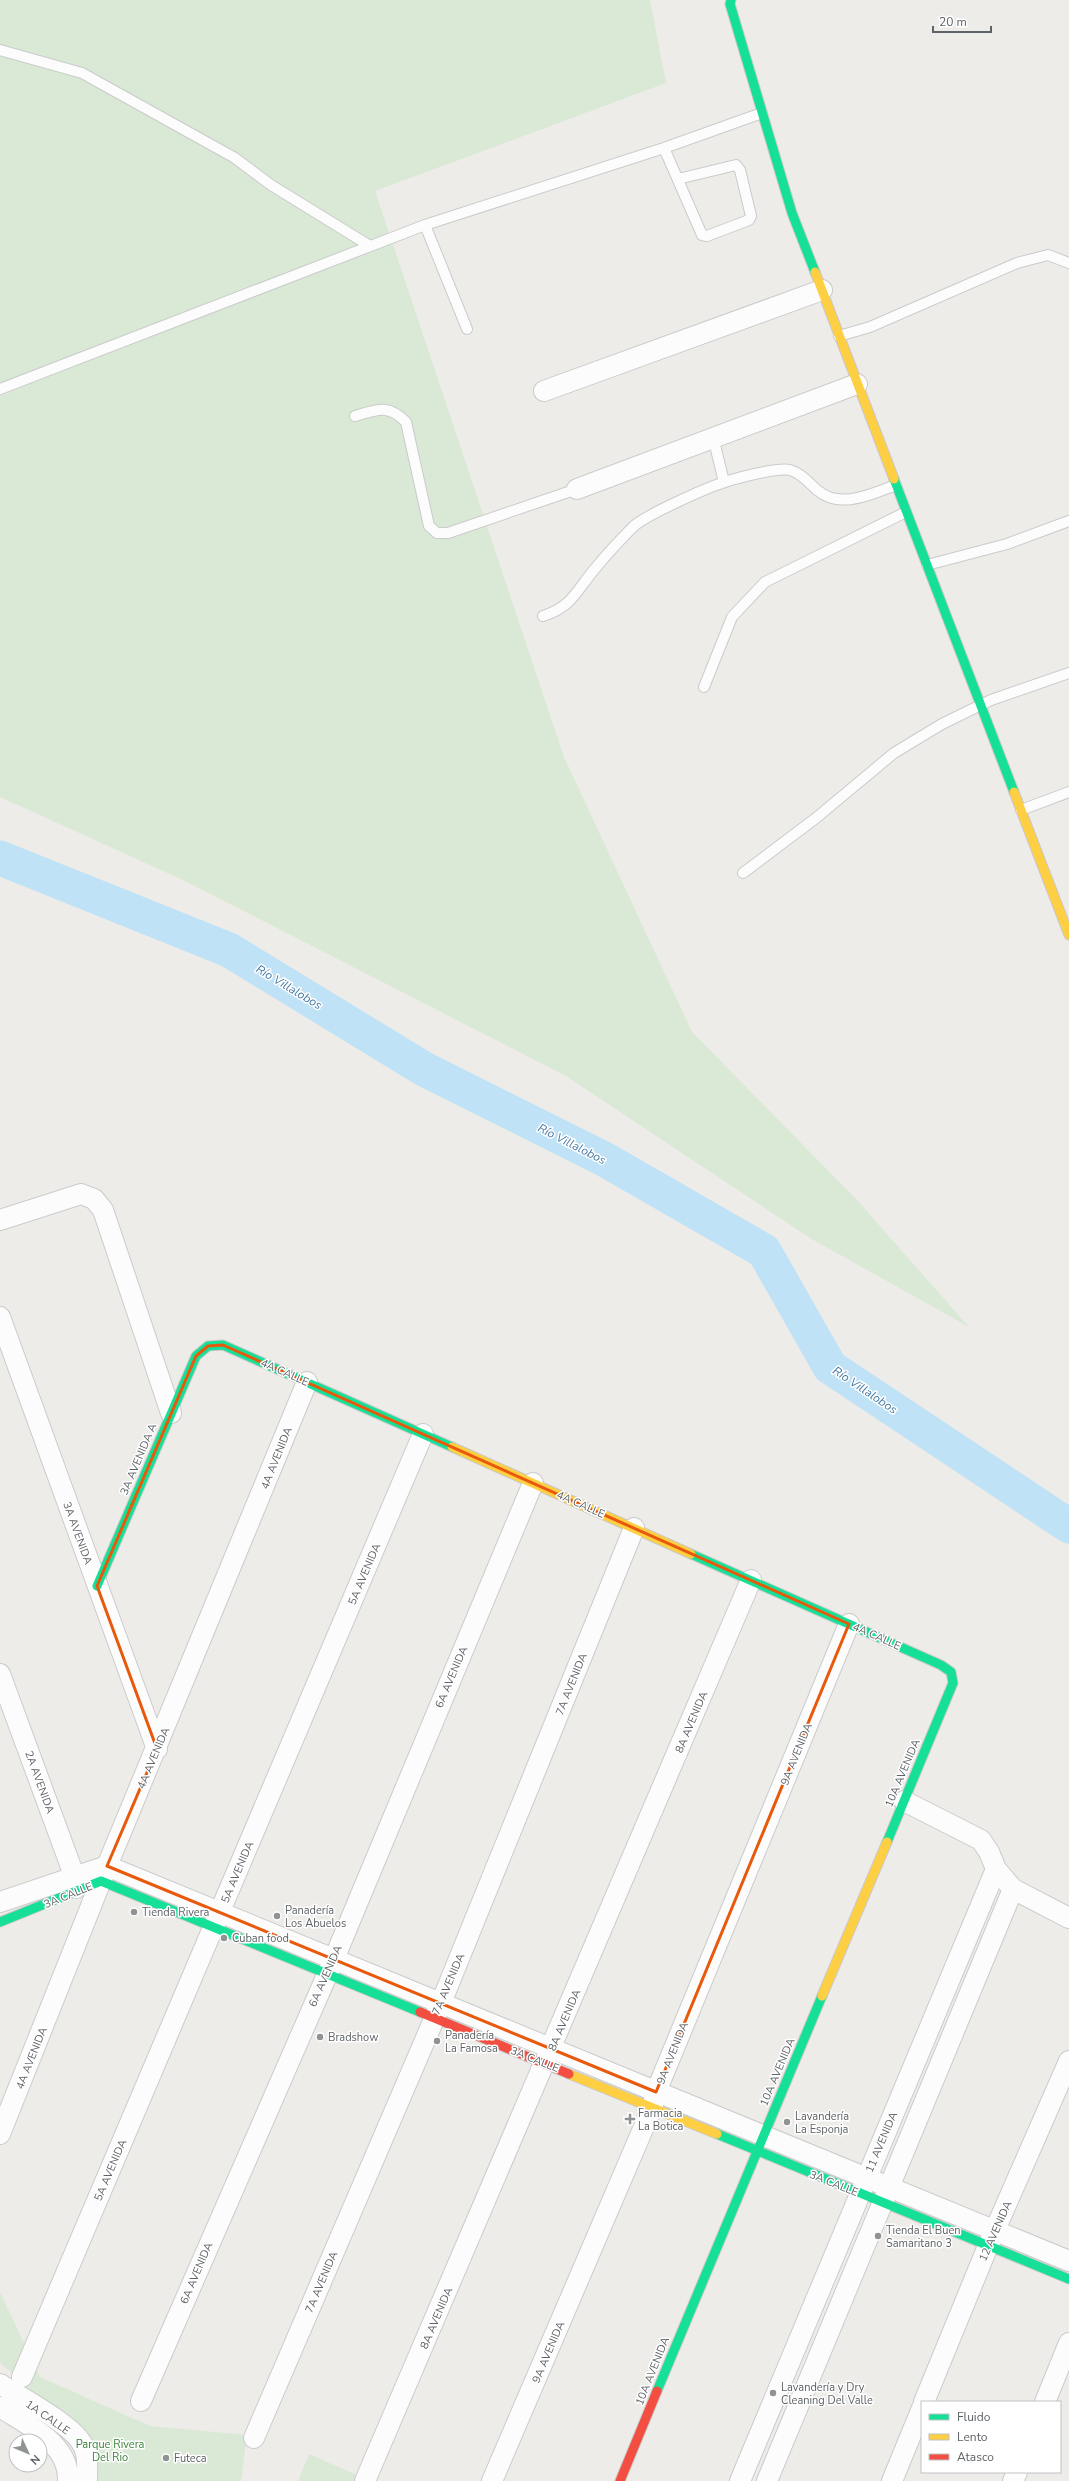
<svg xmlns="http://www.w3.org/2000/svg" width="1069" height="2481" font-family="'Nunito Sans',sans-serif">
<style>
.green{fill:#d9e9d5}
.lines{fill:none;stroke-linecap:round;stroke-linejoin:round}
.river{stroke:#c0e2f6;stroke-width:35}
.lane-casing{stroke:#cacbcb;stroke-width:12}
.street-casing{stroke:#cacbcb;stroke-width:22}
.fast-casing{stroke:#c8c9c8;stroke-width:11}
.slow-casing{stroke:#c8c9c8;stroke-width:11}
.jam-casing{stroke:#c8c9c8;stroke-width:11}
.lane{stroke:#fcfcfc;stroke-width:10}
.street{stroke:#fcfcfc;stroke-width:20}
.fast{stroke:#16e098;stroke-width:9}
.slow{stroke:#ffcf43;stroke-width:9}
.jam{stroke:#f24e42;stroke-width:9}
.marked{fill:none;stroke:#e8590c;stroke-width:3;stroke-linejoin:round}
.poi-dot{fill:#909394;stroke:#fff;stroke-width:1.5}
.labels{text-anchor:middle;stroke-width:3;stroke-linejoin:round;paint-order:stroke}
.street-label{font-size:11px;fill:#5e6367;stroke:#fff}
.poi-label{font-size:11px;fill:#5e6367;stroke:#fff;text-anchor:start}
.park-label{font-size:11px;fill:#3a8339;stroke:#fff}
.water-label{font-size:12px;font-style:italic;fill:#457aa5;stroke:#fff}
</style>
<rect width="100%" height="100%" fill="#eeece9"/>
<path class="green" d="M0,0H650L666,83L375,191L564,757L692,1032L857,1200L969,1327L810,1238L566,1076L185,881L0,797Z
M0,2292L40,2377L150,2426L247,2435L241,2481H74L81,2431L0,2363Z
M309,2454L371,2481H298Z"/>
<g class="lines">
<path class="river" d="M0,858L229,950L424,1069L604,1159L764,1251L830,1367L1069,1526"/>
<defs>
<path id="lane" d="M0,50L82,73L235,158L271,185L370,246
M664,148L702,235L707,236L749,220L751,216L740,170L736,165L678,179
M425,225L467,329
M839,336L870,327L1017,263L1048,255L1069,263
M0,389L425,225L664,148L762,113
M355,416C378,409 388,404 406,422L429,526L437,533H448L577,489
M713,437L724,482
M927,565L1007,544L1069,521
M543,616C571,607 576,592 593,571C606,555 620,540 634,526C648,514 706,488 725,482C737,478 778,467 790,470C801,473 809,483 817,490C840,510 871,494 896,485
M704,687L732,617L765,582L906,512
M1021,810L1069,792
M743,873L816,818L894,753L942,724L991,700L1069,673"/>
<path id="street" d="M544,391L822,290
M577,489L857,384
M0,1220L81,1194L94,1199L103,1210L171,1413
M0,1317L157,1749
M0,1674L74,1875L76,1888
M904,1801L981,1840L989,1852L996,1869L1013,1889L1069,1918
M0,1902L107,1866L1069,2261
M0,2134L107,1866L307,1382
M22,2377L423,1434
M0,2384C20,2397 69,2423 81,2442C89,2453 87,2468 87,2481
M141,2401L334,1959L533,1483
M924,2402L988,2246L1069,2061
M1045,2402L1069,2343
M0,2407C27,2425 70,2443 68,2481
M254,2438L441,2003L634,1528
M365,2481L751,1580
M492,2481L652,2108L656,2092L849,1624
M740,2481L996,1869
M767,2481L1013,1889
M892,2481L922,2408
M1013,2481L1017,2472"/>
<path id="fast" d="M731,0L730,4L792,213L815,272
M894,479L1014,792
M691,1554L941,1665L951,1672L953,1683L887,1842
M97,1586L196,1356L208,1346L223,1345L452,1447
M0,1922L101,1881L420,2012
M717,2134L1069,2279
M657,2391L822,1996"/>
<path id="slow" d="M815,272L894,479
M1014,792L1069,935
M452,1447L691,1554
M822,1996L887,1842
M569,2074L717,2134"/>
<path id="jam" d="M420,2012L569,2074
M620,2481L657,2391"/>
</defs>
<use href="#lane" class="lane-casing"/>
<use href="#street" class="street-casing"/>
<use href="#fast" class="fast-casing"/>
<use href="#slow" class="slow-casing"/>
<use href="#jam" class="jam-casing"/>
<use href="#lane" class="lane"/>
<use href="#street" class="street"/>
<use href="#fast" class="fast"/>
<use href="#slow" class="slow"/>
<use href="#jam" class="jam"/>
</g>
<path class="marked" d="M223,1345L849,1624L656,2092L107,1866L157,1749L97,1586L196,1356L208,1346Z"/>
<g class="poi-dot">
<circle cx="134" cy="1912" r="4"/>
<circle cx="277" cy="1916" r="4"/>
<circle cx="224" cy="1938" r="4"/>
<circle cx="320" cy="2037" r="4"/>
<circle cx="437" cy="2041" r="4"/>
<path d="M628 2113h4v4h4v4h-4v4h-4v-4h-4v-4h4z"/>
<circle cx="787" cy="2122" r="4"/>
<circle cx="878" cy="2236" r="4"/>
<circle cx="773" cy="2393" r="4"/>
<circle cx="166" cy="2458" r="4"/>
</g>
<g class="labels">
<g class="street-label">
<text transform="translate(285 1372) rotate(24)" y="4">4A CALLE</text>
<text transform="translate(276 1458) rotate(-68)" y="4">4A AVENIDA</text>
<text transform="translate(138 1459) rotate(-67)" y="4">3A AVENIDA A</text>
<text transform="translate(581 1504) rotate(24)" y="4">4A CALLE</text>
<text transform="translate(78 1533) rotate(70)" y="4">3A AVENIDA</text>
<text transform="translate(364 1574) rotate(-67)" y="4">5A AVENIDA</text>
<text transform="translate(877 1636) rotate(24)" y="4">4A CALLE</text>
<text transform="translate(451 1677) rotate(-67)" y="4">6A AVENIDA</text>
<text transform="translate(571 1684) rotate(-68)" y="4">7A AVENIDA</text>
<text transform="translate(691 1722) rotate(-67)" y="4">8A AVENIDA</text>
<text transform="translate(796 1754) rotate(-68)" y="4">9A AVENIDA</text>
<text transform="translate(153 1758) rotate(-67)" y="4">4A AVENIDA</text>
<text transform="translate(902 1773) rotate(-67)" y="4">10A AVENIDA</text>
<text transform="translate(40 1782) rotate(70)" y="4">2A AVENIDA</text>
<text transform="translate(237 1872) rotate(-67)" y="4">5A AVENIDA</text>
<text transform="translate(68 1895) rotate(-22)" y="4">3A CALLE</text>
<text transform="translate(325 1976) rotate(-66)" y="4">6A AVENIDA</text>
<text transform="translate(448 1984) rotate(-67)" y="4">7A AVENIDA</text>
<text transform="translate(564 2020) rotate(-67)" y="4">8A AVENIDA</text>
<text transform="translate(672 2053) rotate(-68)" y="4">9A AVENIDA</text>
<text transform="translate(31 2058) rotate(-68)" y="4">4A AVENIDA</text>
<text transform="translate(535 2059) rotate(22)" y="4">3A CALLE</text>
<text transform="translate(777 2072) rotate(-67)" y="4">10A AVENIDA</text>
<text transform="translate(881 2142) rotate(-67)" y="4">11 AVENIDA</text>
<text transform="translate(110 2170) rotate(-67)" y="4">5A AVENIDA</text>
<text transform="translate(834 2183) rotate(22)" y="4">3A CALLE</text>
<text transform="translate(995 2231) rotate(-66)" y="4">12 AVENIDA</text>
<text transform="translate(196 2273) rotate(-67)" y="4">6A AVENIDA</text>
<text transform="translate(321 2282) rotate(-67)" y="4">7A AVENIDA</text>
<text transform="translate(436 2318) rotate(-67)" y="4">8A AVENIDA</text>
<text transform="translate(548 2352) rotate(-67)" y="4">9A AVENIDA</text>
<text transform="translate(652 2371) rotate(-68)" y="4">10A AVENIDA</text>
<text transform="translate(48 2417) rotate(35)" y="4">1A CALLE</text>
</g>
<g class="poi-label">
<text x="285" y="1914">Panadería<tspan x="285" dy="13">Los Abuelos</tspan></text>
<text x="142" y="1916">Tienda Rivera</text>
<text x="232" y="1942">Cuban food</text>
<text x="445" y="2039">Panadería<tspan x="445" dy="13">La Famosa</tspan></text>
<text x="328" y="2041">Bradshow</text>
<text x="638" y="2117">Farmacia<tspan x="638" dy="13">La Botica</tspan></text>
<text x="795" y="2120">Lavandería<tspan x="795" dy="13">La Esponja</tspan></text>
<text x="886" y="2234">Tienda El Buen<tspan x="886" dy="13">Samaritano 3</tspan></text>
<text x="781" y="2391">Lavandería y Dry<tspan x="781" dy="13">Cleaning Del Valle</tspan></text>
<text x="174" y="2462">Futeca</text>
</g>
<g class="park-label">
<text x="110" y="2448">Parque Rivera<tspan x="110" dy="13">Del Rio</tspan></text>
</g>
<g class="water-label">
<text transform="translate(289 987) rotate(31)" y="4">Río Villalobos</text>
<text transform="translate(572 1144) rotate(27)" y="4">Río Villalobos</text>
<text transform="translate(865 1390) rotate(34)" y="4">Río Villalobos</text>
</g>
</g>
<rect x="921" y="2401" width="140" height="72" fill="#ffffff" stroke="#bfc1c2"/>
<rect x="929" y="2414" width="20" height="6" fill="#16e098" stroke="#bfc1c2"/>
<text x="957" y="2421" font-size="12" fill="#5e6367">Fluido</text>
<rect x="929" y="2434" width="20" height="6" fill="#ffcf43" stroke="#bfc1c2"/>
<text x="957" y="2441" font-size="12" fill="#5e6367">Lento</text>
<rect x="929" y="2454" width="20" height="6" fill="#f24e42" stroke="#bfc1c2"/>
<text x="957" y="2461" font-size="12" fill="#5e6367">Atasco</text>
<g transform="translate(28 2453) rotate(134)"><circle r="19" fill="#ffffff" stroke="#bfc1c2"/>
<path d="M0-3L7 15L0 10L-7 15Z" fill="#909394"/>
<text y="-6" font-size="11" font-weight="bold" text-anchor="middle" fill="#5e6367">N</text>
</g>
<path d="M933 26v6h58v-6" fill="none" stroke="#5e6367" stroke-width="2"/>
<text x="939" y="26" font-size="12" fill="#5e6367" stroke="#ffffff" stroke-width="3" paint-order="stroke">20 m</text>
</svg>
